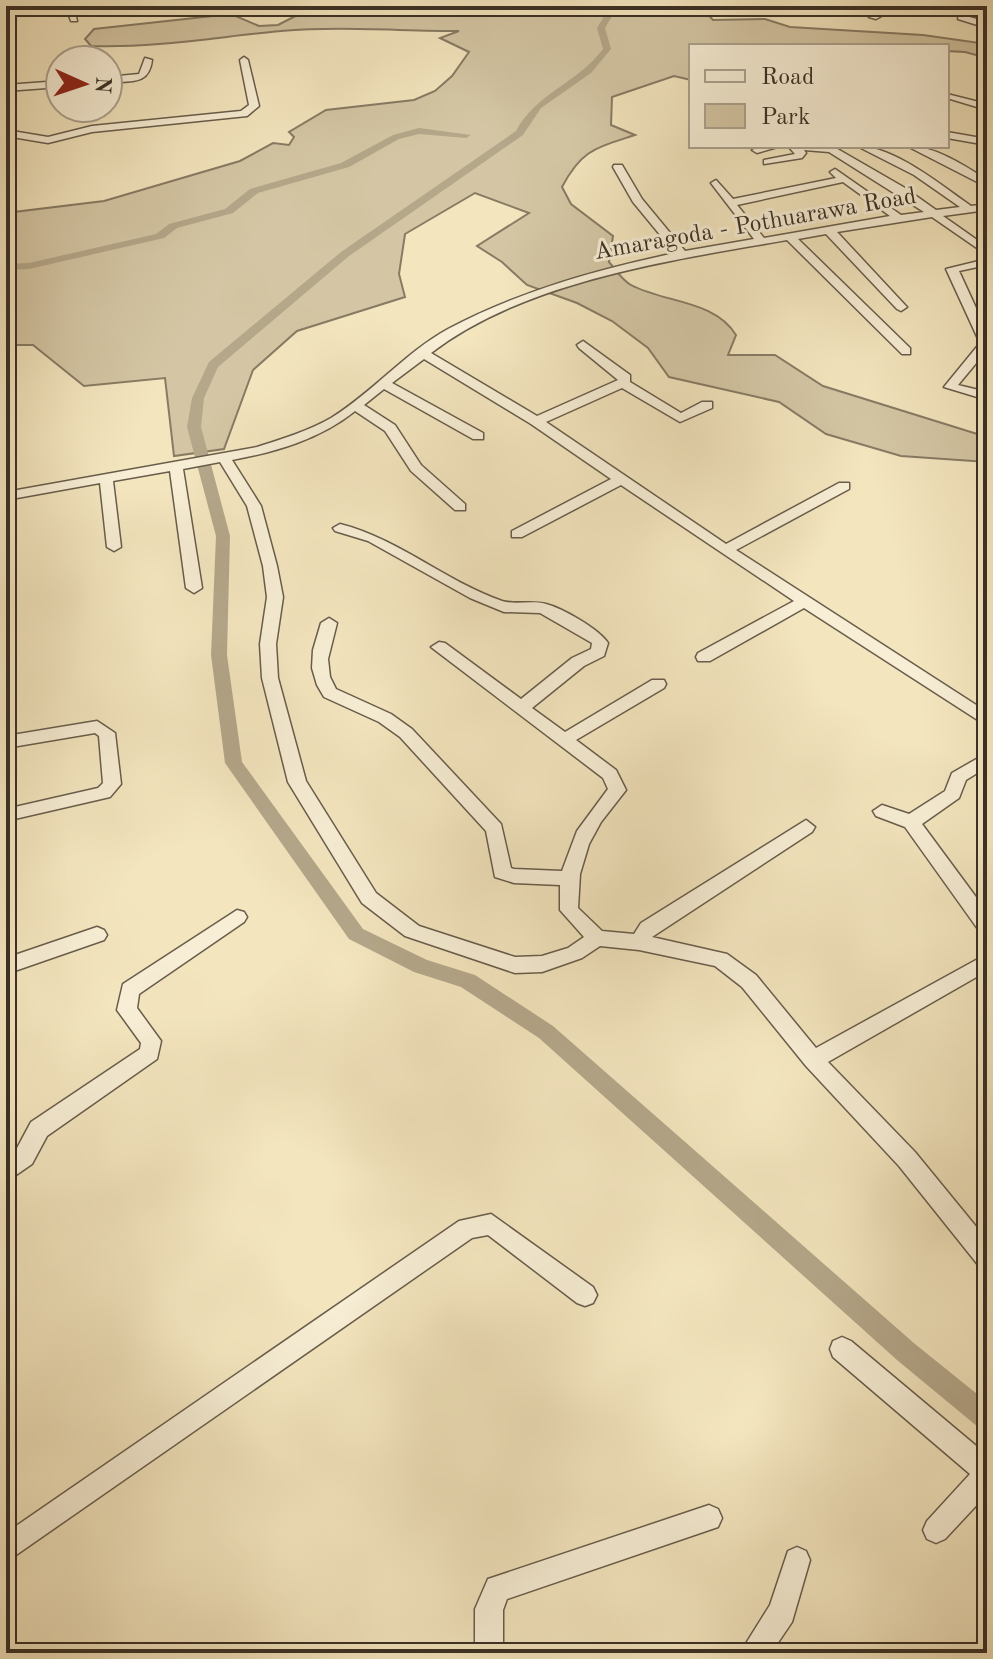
<svg xmlns="http://www.w3.org/2000/svg" width="993" height="1659" font-family="'Old Standard TT',serif">
<style>
.green{fill:#d4c6a4;stroke:#877b64;stroke-width:2}
.lines{fill:none;stroke-linecap:round;stroke-linejoin:round}
.canal{fill:#b4a78a;fill-rule:evenodd}
.minor-casing{stroke:#685d4b;stroke-width:3}
.minor{fill:#f7eed5;fill-rule:evenodd}
.labels{text-anchor:middle;stroke-width:6;stroke-linejoin:round;paint-order:stroke}
.far-street-label{font-size:24px;fill:#3a3025;stroke:#f7eed5}
</style>
<rect width="100%" height="100%" fill="#f3e5be"/>
<filter id="stains"><feTurbulence type="fractalNoise" baseFrequency=".0025" numOctaves="4"/><feColorMatrix values="0 0 0 0 .2 0 0 0 0 .09 0 0 0 0 .02 0 0 0 .5 -.17"/></filter>
<radialGradient id="worn" r=".72"><stop offset=".6" stop-color="#630" stop-opacity="0"/><stop offset="1" stop-color="#630" stop-opacity=".3"/></radialGradient>
<path class="green" d="M315,6H700L713,20L765,19L790,27L923,35L987,44V58L965,52L947,51V46H691V80L674,76L612,97L611,125L635,135C596,148 582,149 562,187L571,204L613,236L609,262C616,270 622,280 631,285C665,303 715,300 736,335L728,355H775L823,386L987,437V462L901,456L826,434L779,402L669,377L648,348L612,321L577,303L527,285L502,262L477,246L529,213L475,193L405,234L399,274L405,297L297,331L253,370L224,449L174,456L165,378L84,386L33,345H6V213L104,201L240,161L273,143L289,145L294,137L289,132L326,110L414,100L435,91L452,76L469,52L440,38L459,31C399,31 340,26 281,31C217,37 155,48 91,46L85,39L94,29L231,14L259,26L278,25Z"/>
<g class="lines">
<path class="canal" d="M610,6H618L605,28L611,49L591,73L541,108L523,135L349,256L218,367L204,398L201,427L230,536L227,655L242,762L363,929L427,960L475,975L553,1026L915,1344L987,1402V1431L978,1427L897,1360L539,1038L461,987L414,972L349,939L225,763L211,655L216,536L187,427L192,398L209,362L341,252L516,131C536,93 578,83 603,49L597,28Z
M419,128L471,135L466,138L419,134L399,139L349,167L258,193L233,213L177,228L164,238L29,269L6,270V264L29,263L156,234L169,224L225,209L250,189L341,163L393,135Z"/>
<defs>
<path id="minor" d="M66,6H74L77,21H71Z
M889,6H899L876,19L869,17Z
M961,6H969L966,16L987,22V28L958,19Z
M244,57L248,60L259,106L247,116L92,132L48,143L6,136V130L48,137L92,126L241,111L249,105L240,60Z
M145,58L152,60C149,86 130,80 108,83V77L139,74Z
M60,81V87L6,91V85Z
M947,94L987,104V110L947,98Z
M947,132L987,139V145L947,138Z
M762,146H781L757,153L752,150Z
M788,146L834,147L905,188L936,210L960,207L914,175L857,146C894,146 941,185 971,206L987,204V210L943,216L987,247V255L932,217L837,232L905,305L907,307L901,311L897,309L826,234L798,239L910,348V354H902L787,240C674,260 526,280 431,353L537,416L618,380L579,348L577,345L583,341L630,375V382L681,413L702,402H712V408L680,422L622,388L546,422L726,544L839,483H849V489L736,550L987,712V726L804,608L710,661H698L696,657L698,653L794,601L621,485L522,537H512V531L611,479L531,424L424,359L392,383L483,433V439H473L384,389L364,405L395,425L421,465L465,504V510H455L411,471L385,431L355,411C320,439 276,452 232,460L261,506L277,566L283,597L276,644L278,678L306,781L376,893L419,926L515,957L542,956L568,948L584,937L560,910V885L514,883L495,877L486,831L400,737L379,722L324,697L317,685L312,668L313,650L321,623L329,618L337,623L328,659L330,677L336,689L391,714L412,729L501,824L511,868L514,869L562,871L577,831L608,789L603,778L431,647L439,642L445,643L521,699L572,658L591,649L592,643L540,613L504,612L470,598L368,541L335,531L333,528L340,524C399,539 445,581 502,601C516,605 532,600 546,604C562,608 599,629 608,643L604,656L584,666L532,708L565,732L652,680H664L666,684L664,688L576,740L616,770L626,790L601,822L589,844L580,874L578,908L602,931L634,934L641,923L806,820L815,827L812,832L652,937L727,954L756,975L816,1048L987,954V971L828,1062L915,1152L987,1240V1269L979,1266L899,1166L806,1066L742,987L715,966L639,950L600,946L582,958L542,972L515,973L405,936L362,903L288,782L262,678L260,644L267,597L263,566L247,506L220,462L183,469L202,588L194,593L186,588L170,471L113,481L121,547L114,551L107,547L100,483L6,500V492L257,447C282,439 308,431 331,418C372,393 406,352 448,329C520,291 596,270 675,253L633,202L613,167L614,165H622L642,199L685,251L754,239L711,183L716,180L733,199L836,178L830,172L835,169L901,215L924,212L829,152L804,150L806,153L802,158L764,164V160L795,154ZM843,182L890,216L764,238L737,205Z
M907,146C935,146 964,165 987,180V187Z
M987,259V265L959,271L987,332V350L958,385L987,392V400L944,387L980,343L946,269Z
M97,721L115,733L121,784L110,797L6,821V809L98,788L103,783L99,736L95,733L6,748V736Z
M987,753V767L966,780L959,798L922,824L987,912V934L980,932L905,827L876,816L873,811L882,805L909,814L945,791L952,773Z
M237,910L244,912L247,917L244,922L139,994L137,1008L161,1041L157,1059L47,1136L32,1164L6,1182V1159L16,1150L31,1122L140,1049L141,1043L117,1010L123,984Z
M97,927L104,930L107,935L104,940L6,974V958Z
M491,1214L593,1287L597,1295L593,1303L585,1306L577,1303L488,1235L472,1238L6,1562V1533L459,1221Z
M842,1337L851,1341L987,1455V1494L945,1539L936,1543L927,1539L923,1530L927,1521L970,1474L833,1357L830,1349L833,1341Z
M709,1505L718,1509L722,1518L718,1527L507,1599L503,1610V1653H475V1609L488,1579Z
M797,1547L806,1551L810,1560L792,1622L771,1653H740L770,1605L788,1551Z"/>
</defs>
<use href="#minor" class="minor-casing"/>
<use href="#minor" class="minor"/>
</g>
<g class="labels">
<g class="far-street-label">
<text transform="translate(755 223) rotate(-10)" y="8">Amaragoda - Pothuarawa Road</text>
</g>
</g>
<rect width="993" height="1659" fill="none" stroke="#f3e5be" stroke-width="32"/>
<rect x="8" y="8" width="977" height="1643" fill="none" stroke="#3a3025" stroke-width="4"/>
<rect x="16" y="16" width="961" height="1627" fill="none" stroke="#3a3025" stroke-width="2"/>
<rect x="689" y="44" width="260" height="104" fill="#f7eed5" stroke="#aba28f" stroke-width="2"/>
<rect x="705" y="70" width="40" height="12" fill="#f7eed5" stroke="#aba28f" stroke-width="2"/>
<text x="761" y="84" font-size="24" fill="#3a3025">Road</text>
<rect x="705" y="104" width="40" height="24" fill="#d4c6a4" stroke="#aba28f" stroke-width="2"/>
<text x="761" y="124" font-size="24" fill="#3a3025">Park</text>
<g transform="translate(84 84) rotate(93)"><circle r="38" fill="#f7eed5" stroke="#aba28f" stroke-width="2"/>
<path d="M0-6L14 30L0 20L-14 30Z" fill="#8f2418"/>
<text y="-12" font-size="22" font-weight="bold" text-anchor="middle" fill="#3a3025">N</text>
</g>
<rect width="100%" height="100%" filter="url(#stains)"/>
<rect width="100%" height="100%" fill="url(#worn)"/>
</svg>
